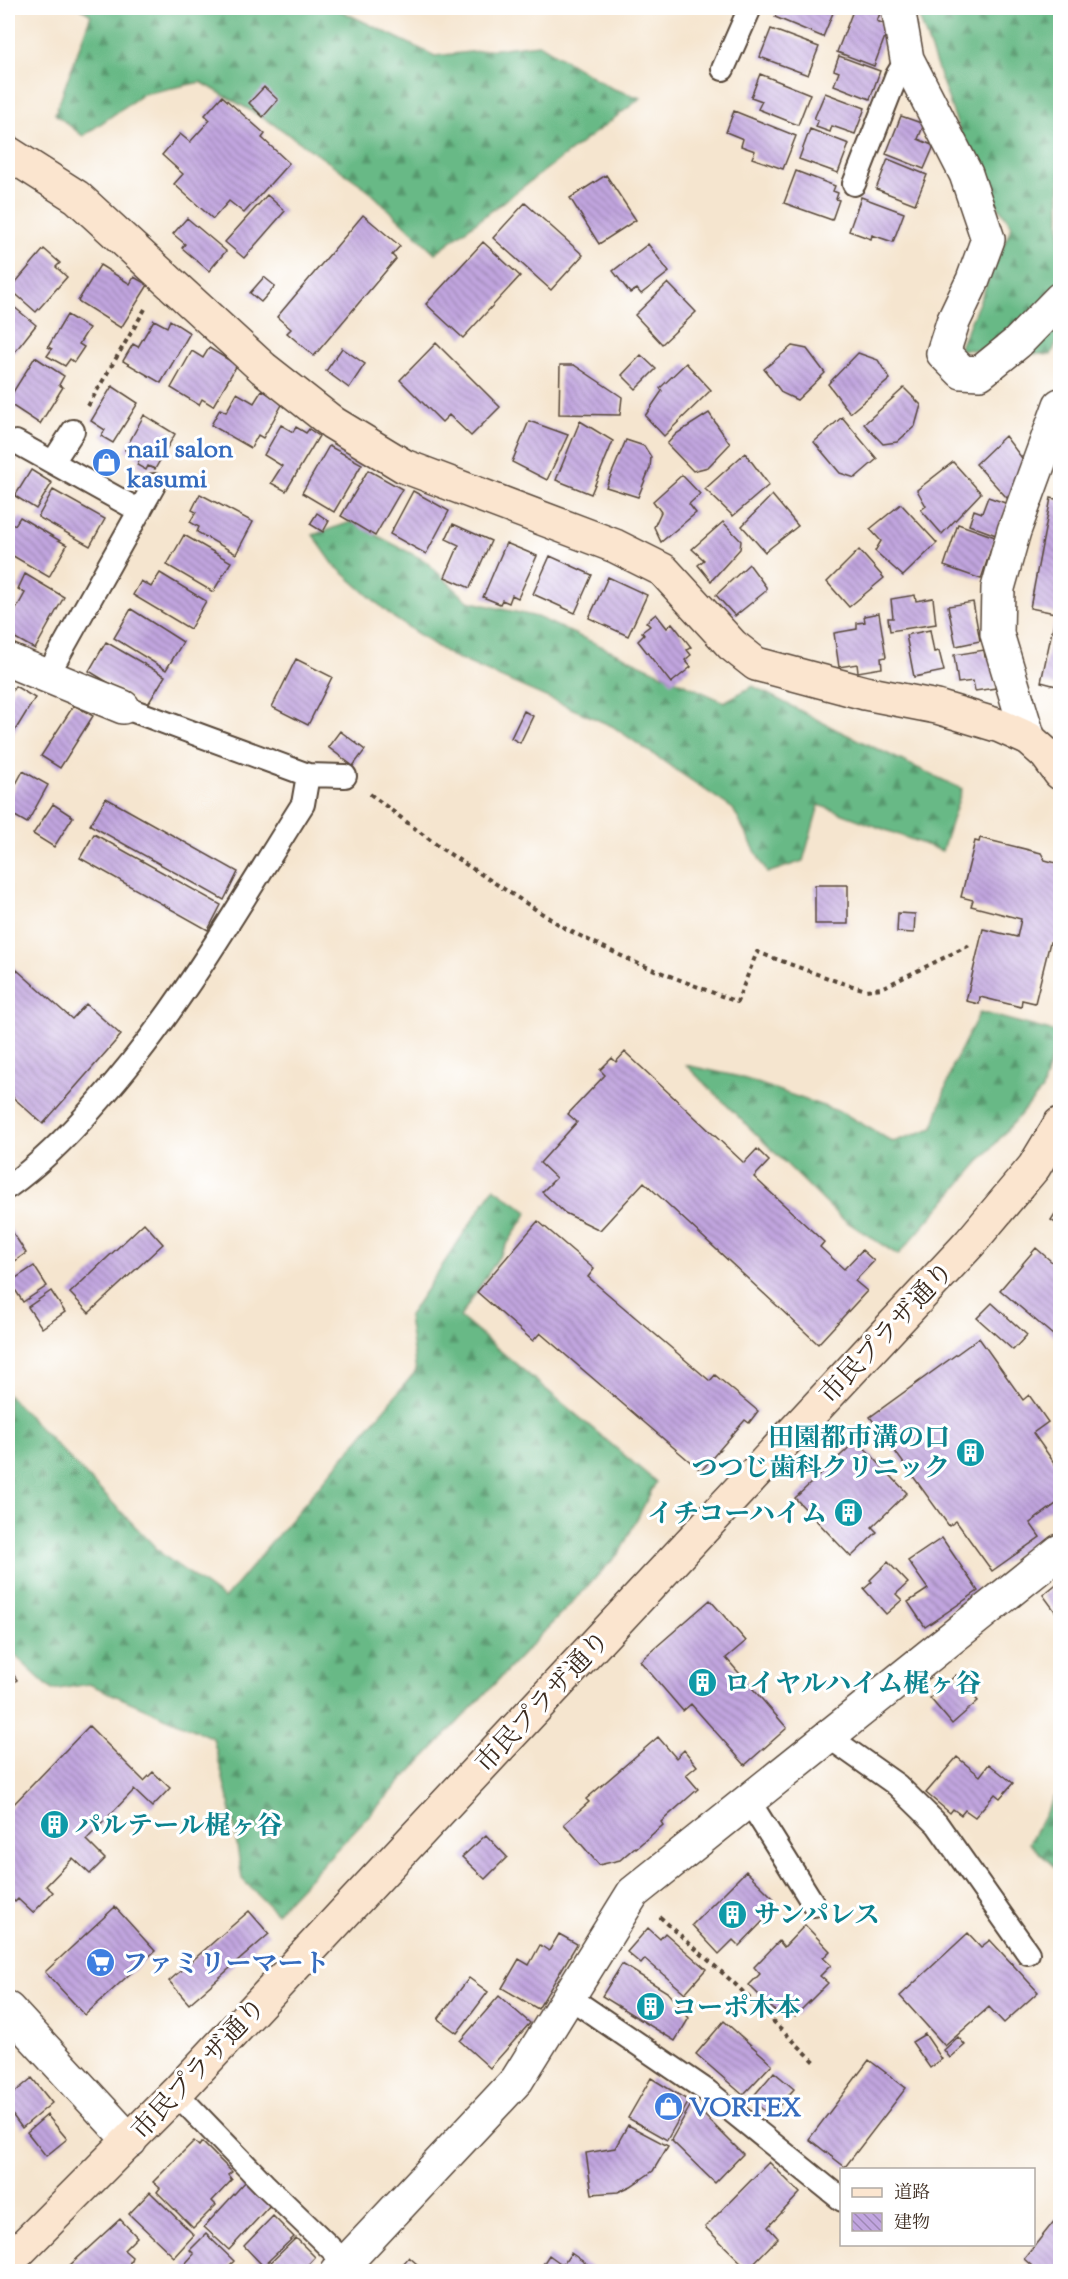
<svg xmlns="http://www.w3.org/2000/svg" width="1068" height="2279" font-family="'Sorts Mill Goudy','Noto Serif JP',serif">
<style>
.forest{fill:url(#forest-firs);stroke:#517252;stroke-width:1.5}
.building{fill:url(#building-back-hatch)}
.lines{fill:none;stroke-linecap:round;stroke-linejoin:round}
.lane-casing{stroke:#574639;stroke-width:26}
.street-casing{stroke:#574639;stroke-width:36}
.secondary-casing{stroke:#574639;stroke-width:36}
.path{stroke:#574639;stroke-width:4;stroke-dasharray:4.5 4.5;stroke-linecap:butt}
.lane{stroke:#fff;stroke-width:22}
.street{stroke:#fff;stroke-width:33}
.secondary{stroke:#fbe5cf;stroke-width:33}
.labels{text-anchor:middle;stroke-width:6;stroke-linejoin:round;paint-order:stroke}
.shop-label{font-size:26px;font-weight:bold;fill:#366cbe;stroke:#fff;text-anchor:start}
.street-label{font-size:26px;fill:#3b2a1e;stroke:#fff}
.culture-label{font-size:26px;font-weight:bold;fill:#0d838f;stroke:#fff;text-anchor:start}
</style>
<defs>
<pattern id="forest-firs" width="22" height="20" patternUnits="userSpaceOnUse" patternTransform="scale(1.5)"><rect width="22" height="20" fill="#67b986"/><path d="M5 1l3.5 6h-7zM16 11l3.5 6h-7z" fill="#56976d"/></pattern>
<pattern id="building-back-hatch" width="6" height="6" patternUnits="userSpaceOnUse" patternTransform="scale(1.5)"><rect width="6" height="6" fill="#c1a5df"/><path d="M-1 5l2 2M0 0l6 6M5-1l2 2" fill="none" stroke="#9e87b4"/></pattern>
</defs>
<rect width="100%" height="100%" fill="#fff"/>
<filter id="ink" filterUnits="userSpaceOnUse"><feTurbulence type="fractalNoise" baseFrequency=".0167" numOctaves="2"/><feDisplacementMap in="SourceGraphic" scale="12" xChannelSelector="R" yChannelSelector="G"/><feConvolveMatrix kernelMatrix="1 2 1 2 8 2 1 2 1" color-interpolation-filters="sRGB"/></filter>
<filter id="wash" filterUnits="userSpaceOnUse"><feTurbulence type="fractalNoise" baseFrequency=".008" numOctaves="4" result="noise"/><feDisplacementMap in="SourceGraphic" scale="24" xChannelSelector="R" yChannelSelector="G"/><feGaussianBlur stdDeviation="1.35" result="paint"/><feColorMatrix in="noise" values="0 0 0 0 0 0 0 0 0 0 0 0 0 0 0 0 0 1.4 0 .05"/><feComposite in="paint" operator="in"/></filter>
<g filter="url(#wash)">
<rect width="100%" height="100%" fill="#f5e5cf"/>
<path class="forest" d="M80,8H335L435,56L539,44L611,88L641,98L435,253L366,188L272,123L201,82L143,94L83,136L55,114L91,15Z
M916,8H1060V334L1051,355L959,349L1012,226L974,171Z
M351,522L424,560L468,601L537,617L724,702L753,686L837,730L962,789L942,851L819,805L803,861L767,873L733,809L612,726L450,655L394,618L334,565L313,535Z
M980,1012L1058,1033L1042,1090L898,1255L841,1218L686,1065L740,1077L843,1113L893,1142L933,1128L953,1065Z
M494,1188L528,1212L460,1317L656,1482L620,1552L276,1913L242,1879L233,1819L213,1738L89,1684L52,1690L8,1649V1395L163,1555L224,1599L416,1371L408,1317Z
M1060,1788V1872L1029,1843Z"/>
<g id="blocks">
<path class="building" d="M779,8H835L823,37L775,17Z
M854,8H882L877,21L889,26L874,66L837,52Z
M771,29L819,47L808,75L760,57Z
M839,56L880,71L870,99L834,85L839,72L834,70Z
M760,74L810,94L798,125L758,109L762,101L751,97Z
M264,87L278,100L263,117L249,103Z
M825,93L865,108L855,134L832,126L830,132L816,127L818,121L814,119Z
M222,96L265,134L262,138L289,163L244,213L229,201L213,219L174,184L183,174L162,155L180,134L190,142L210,120L205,115Z
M734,111L796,136L783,169L752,158L755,151L741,146L743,139L726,132Z
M901,116L924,124L918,139L934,146L924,169L886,154Z
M810,129L849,144L838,173L799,159Z
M888,159L927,175L915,204L876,189Z
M796,171L835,186L833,191L838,193L836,199L839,200L832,220L784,203Z
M606,175L636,220L599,244L570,198Z
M267,195L285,211L244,258L225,242Z
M861,197L904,213L893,242L872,235L871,239L849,231Z
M525,203L583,255L551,290L493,238Z
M363,215L400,246L392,255L396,259L314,356L287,333L291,329L277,317Z
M187,218L226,251L209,271L182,248L185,244L173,234Z
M483,242L520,276L463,338L426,304Z
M648,244L669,272L641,294L637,289L630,293L613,271Z
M44,249L60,263L56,267L67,277L36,312L10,289Z
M100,265L130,284L134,277L148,285L121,328L78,301Z
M264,277L275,286L261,302L250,293Z
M668,283L696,312L662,344L635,315Z
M8,302L36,325L14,353L8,348Z
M67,315L89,328L79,344L84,347L74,362L70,359L65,366L47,356L52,349L48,347Z
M154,320L167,327L170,320L190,333L161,383L123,361L133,344L138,347Z
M436,343L500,407L471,436L449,415L442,422L400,380Z
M792,346L807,349L825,373L797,400L782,393L764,369Z
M209,348L237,365L213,406L202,399L199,405L171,388L192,351L203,358Z
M342,348L365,364L349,388L326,371Z
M858,353L878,360L890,379L850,413L828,384Z
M641,355L656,369L636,389L622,375Z
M35,357L64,376L59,385L63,387L40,424L8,403V400Z
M686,363L711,390L664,436L645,416L662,391L660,388Z
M560,365H574L622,397L620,415L559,414Z
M112,386L138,403L113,443L101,436L105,430L91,421Z
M904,388L921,405L915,426L897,442L883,444L864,424Z
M262,390L283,403L263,438L258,435L251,448L211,425L220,409L226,412L237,393L254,403Z
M709,413L730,444L708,467L693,471L667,444L676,434Z
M144,415L175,434L155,469L148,466L146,470L137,465L140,459L125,450Z
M842,417L877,459L855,478L840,473L814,442Z
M529,421L568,435L547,480L512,462Z
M580,421L613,441L591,494L556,480Z
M281,425L293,432L296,427L306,433L309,429L319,436L286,491L271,483L282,466L264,455Z
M1005,436L1028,466L1021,486L1007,498L976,464Z
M626,440L644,446L651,457L650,468L638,497L606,487Z
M329,446L362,464L334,512L302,493Z
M745,453L769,485L733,516L705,489Z
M8,454L15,459L8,472Z
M953,462L981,493L942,534L921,510L926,506L917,490Z
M31,470L52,483L36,509L15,496Z
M368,470L402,489L375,536L341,516Z
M682,475L700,494L689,504L696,513L661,542L654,527L661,512L653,501Z
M53,490L105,519L90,546L38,517Z
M413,491L449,511L426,554L390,534Z
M200,494L253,522L236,554L197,532L199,527L190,522L196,512L192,510Z
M772,495L798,526L765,552L742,526Z
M988,497L1008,504L996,535L969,525L974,510L982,513Z
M1051,498L1060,500V614L1030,608Z
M901,504L937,543L903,576L875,551L881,541L870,529Z
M317,513L329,521L323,532L310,524Z
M20,517L67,545L49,577L8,553V521L15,525Z
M723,522L741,541L740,549L711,581L698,565L704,560L692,549Z
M453,524L491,541L470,588L445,577L459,545L446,539Z
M958,524L995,537L981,579L944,566Z
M184,535L231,562L213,592L167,565Z
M506,543L537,556L518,598L512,595L509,603L502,600L500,604L483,597Z
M859,550L884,578L849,607L827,582Z
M550,556L592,575L575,613L533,594Z
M749,564L766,587V591L735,616L716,595Z
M160,573L206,601L190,629L133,595L141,581L151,587Z
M25,574L64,597L35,649L8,634V624L25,593L18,589Z
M608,577L647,595L628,636L589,618Z
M915,595L916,601L933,598L936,624L890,631L888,618H893L891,599Z
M973,602L980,641L956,646L948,606Z
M131,609L183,642L166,670L114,638Z
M879,613L886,657L881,658L882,668L858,672L857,664L839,667L834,633L857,629V623L865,622L864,616Z
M656,614L667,628L672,623L691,647L687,650L691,655L685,660L691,667L671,683L638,641L644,635L642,632L650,626L646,622Z
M1054,622L1060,624V687L1041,682Z
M930,630L934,652L939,651L944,671L914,677L906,635Z
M106,642L165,676L147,706L89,671Z
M984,650L985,657H992L996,688L975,691L973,681L958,683L954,655Z
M296,659L332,677L308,725L272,707Z
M15,686L35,698L8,742V698Z
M74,705L93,716L60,768L41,756Z
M524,711L533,716L520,743L511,738Z
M340,731L365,750L353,766L328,747Z
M23,771L48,785L27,823L8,812V799Z
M106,798L238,872L224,900L90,825Z
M53,804L73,817L54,847L33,834Z
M94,834L221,905L208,930L80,858Z
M980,838L1041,853L1045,860L1060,864V945L1050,942L1035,1003L1022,1000L1021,1007L980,997L979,1004L966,1001L983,929L1017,937L1021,919L971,906L973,900L961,897L975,841L979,842Z
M815,885H848V924H815Z
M898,913L915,914L914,933L897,932Z
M8,962L72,1019L86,1004L121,1035L43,1124L8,1093Z
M625,1052L744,1163L757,1149L769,1161L754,1177L824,1242L820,1247L844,1269L862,1250L874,1261L855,1281L867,1291L818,1344L644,1182L600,1230L565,1213L542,1192L556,1178L540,1163L577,1122L568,1114L605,1075L600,1070L612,1058L616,1062Z
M1060,1206V1226L1051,1220Z
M538,1221L594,1269L588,1277L710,1381L715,1375L758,1411L749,1423L745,1420L701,1471L540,1333L533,1341L477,1292Z
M144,1223L163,1244L89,1313L70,1293Z
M8,1225L26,1253L8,1266Z
M1036,1248L1060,1269V1341L1000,1290Z
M34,1266L47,1286L23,1302L10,1282Z
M51,1291L65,1312L42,1328L28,1307Z
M992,1303L1027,1335L1013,1350L977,1318Z
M979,1338L1023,1400L1029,1395L1048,1422L1033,1433L1060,1471V1501L1030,1523L1040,1537L992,1571L956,1521L949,1526L870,1417Z
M857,1440L907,1493L872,1527L877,1532L851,1557L795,1498Z
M942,1538L978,1591L925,1627L908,1602L928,1589L908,1561Z
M888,1562L908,1583L896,1594L902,1600L886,1614L864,1589L872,1582L870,1580Z
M1060,1581V1618L1043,1595Z
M710,1600L746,1641L726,1658L787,1728L745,1765L691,1704L683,1711L640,1661Z
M8,1667L17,1680L8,1688Z
M956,1675L978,1701L952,1724L930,1698Z
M89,1726L144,1781L153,1772L170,1788L152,1807L134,1790L86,1840L105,1859L90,1874L73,1858L46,1886L53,1892L33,1913L18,1899L15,1902L8,1895V1810Z
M658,1737L676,1758L684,1750L697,1766L686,1775L698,1789L661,1822L663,1825L636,1848L635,1847L620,1860L599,1865L564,1824L589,1802L586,1799Z
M957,1757L980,1776L989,1764L1013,1783L1000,1798L995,1794L975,1817L965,1810L961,1815L953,1809L950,1813L926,1793Z
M486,1835L507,1857L485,1879L462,1857Z
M746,1871L774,1899L761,1911L767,1917L739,1946L733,1940L719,1954L692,1925Z
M115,1907L155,1951L85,2015L45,1972Z
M249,1911L269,1934L189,2004L169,1981Z
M805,1925L830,1951L823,1958L831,1965L820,1976L828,1983L795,2016L785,2006L777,2013L749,1985L760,1974L754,1967L779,1941L784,1947Z
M648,1928L660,1939L665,1933L706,1969L685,1993L645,1959L641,1964L627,1952Z
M968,1933L981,1947L990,1940L1038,1992L1004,2023L989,2007L945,2046L900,1996Z
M559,1934L577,1944L538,2009L502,1988L519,1959L529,1965L540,1945L549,1951Z
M622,1964L667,1992L689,2018L675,2041L602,1996Z
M469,1978L488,1992L457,2033L438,2019Z
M499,1996L530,2023L490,2068L460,2041Z
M724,2021L772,2064L743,2095L696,2054Z
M925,2034L942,2059L930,2068L912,2042Z
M958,2037L965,2045L950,2058L944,2050Z
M869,2060L906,2088L845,2167L809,2139Z
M774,2072L794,2089L770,2116L751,2099Z
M32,2078L52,2103L22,2128L8,2109V2098Z
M651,2078L689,2101L667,2140L628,2118Z
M692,2103L743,2154L715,2183L671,2140Z
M47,2115L67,2139L46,2156L27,2132Z
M628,2125L668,2146L653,2171L631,2186L618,2192L592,2194L586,2153L615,2148Z
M194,2141L199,2146L202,2142L232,2172L228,2175L232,2180L212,2201L216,2205L193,2228L157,2192L160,2188L153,2182Z
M769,2162L800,2193L768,2227L778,2238L748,2269L705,2227Z
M247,2180L272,2203L229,2250L204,2227Z
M150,2192L194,2235L174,2257L129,2214Z
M273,2216L294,2237L263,2266L244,2246Z
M120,2219L137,2237L124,2250L132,2257L129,2265L143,2272H76L68,2267Z
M1055,2220L1060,2225V2272H1039L1024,2259Z
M206,2234L234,2261L228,2267L232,2272H190L184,2265L194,2254L190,2250Z
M296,2238L315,2257L301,2272H268L265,2268Z
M571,2253L598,2272H538L549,2255L563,2265Z
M409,2257L426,2272H396Z
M256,2265L263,2272H243L246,2268L250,2271Z"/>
</g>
</g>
<g filter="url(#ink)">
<use href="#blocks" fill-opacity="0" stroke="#574639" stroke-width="1.5"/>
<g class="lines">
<defs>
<path id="lane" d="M723,69L750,8
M854,184L896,77L907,59
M16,442L140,511
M53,462L73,431
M47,676L154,485
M123,707L308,775L345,776
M8,1187C42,1163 70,1134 97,1103C178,1013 238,906 303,804L308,775
M829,1737L897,1785L937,1824L1028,1953
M749,1801L814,1905
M569,1997L707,2091L842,2200
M176,2093L264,2184L345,2262"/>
<path id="street" d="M898,8L907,59L966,174L988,239L973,280L953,322L943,353L962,372L980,373L1017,343L1060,299
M8,660L123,707
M1029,739L997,634L998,588L1014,531L1060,405
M8,2009L130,2141
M337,2272L517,2080L633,1893L1060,1551"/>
<path id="secondary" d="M8,153L77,197L263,368L333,423L404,466L615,546L663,570L732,645L756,664L865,693L937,707L1000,726L1029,739L1046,754L1060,773
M8,2262L176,2093L970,1243L1034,1167L1060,1124"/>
</defs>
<use href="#lane" class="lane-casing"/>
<use href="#street" class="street-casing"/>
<use href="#secondary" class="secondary-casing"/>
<path class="path" d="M88,406L145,309
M370,794L442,849L566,929L634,962L737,1002L757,952L836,981L866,990L882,988L970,945
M660,1917L735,1984L817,2064"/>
<use href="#lane" class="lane"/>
<use href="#street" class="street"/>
<use href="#secondary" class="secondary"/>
</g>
</g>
<defs>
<symbol id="shop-disc" viewBox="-11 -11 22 22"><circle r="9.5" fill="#3f7fe0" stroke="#fff"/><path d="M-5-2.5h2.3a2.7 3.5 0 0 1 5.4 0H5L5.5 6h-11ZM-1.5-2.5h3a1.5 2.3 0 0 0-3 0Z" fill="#fff"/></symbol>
<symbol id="building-disc" viewBox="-11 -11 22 22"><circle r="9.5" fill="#0f9aa8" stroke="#fff"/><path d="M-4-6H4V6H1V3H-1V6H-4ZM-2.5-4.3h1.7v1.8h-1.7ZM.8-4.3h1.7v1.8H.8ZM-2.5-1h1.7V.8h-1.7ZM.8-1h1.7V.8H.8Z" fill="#fff"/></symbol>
<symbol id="supermarket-disc" viewBox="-11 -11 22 22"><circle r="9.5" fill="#3f7fe0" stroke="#fff"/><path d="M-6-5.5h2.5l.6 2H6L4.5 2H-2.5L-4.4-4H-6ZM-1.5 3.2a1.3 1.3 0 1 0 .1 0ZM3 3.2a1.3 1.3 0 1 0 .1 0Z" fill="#fff"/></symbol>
</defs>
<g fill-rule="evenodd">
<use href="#shop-disc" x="90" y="446" width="33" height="33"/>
<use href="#building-disc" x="954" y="1436" width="33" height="33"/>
<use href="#building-disc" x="832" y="1496" width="33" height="33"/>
<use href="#building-disc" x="686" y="1666" width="33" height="33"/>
<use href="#building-disc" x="38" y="1808" width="33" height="33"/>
<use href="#building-disc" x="716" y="1898" width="33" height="33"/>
<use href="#supermarket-disc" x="84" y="1946" width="33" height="33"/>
<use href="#building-disc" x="634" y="1990" width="33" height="33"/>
<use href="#shop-disc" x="652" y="2090" width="33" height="33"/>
</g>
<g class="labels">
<g class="shop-label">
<text x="127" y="457">nail salon<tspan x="127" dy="30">kasumi</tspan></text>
<text x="122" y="1972">ファミリーマート</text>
<text x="689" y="2116">VORTEX</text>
</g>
<g class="street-label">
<text transform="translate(886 1332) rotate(-47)" y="9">市民プラザ通り</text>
<text transform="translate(542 1701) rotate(-47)" y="9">市民プラザ通り</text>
<text transform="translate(198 2068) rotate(-47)" y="9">市民プラザ通り</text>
</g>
<g class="culture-label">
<text x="950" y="1446" text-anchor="end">田園都市溝の口<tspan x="950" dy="30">つつじ歯科クリニック</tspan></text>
<text x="827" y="1522" text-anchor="end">イチコーハイム</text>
<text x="724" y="1692">ロイヤルハイム梶ヶ谷</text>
<text x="75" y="1834">パルテール梶ヶ谷</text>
<text x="754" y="1923">サンパレス</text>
<text x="671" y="2016">コーポ木本</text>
</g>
</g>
<rect width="1068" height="2279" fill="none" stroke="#fff" stroke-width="30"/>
<rect x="840" y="2168" width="195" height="78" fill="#ffffff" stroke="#b1aaa5" stroke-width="1.5"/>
<rect x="852" y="2188" width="30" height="9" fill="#fbe5cf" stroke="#b1aaa5" stroke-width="1.5"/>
<text x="894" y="2198" font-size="18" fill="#3b2a1e">道路</text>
<rect x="852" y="2213" width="30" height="18" fill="url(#building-back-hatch)" stroke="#b1aaa5" stroke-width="1.5"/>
<text x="894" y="2228" font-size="18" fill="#3b2a1e">建物</text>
</svg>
